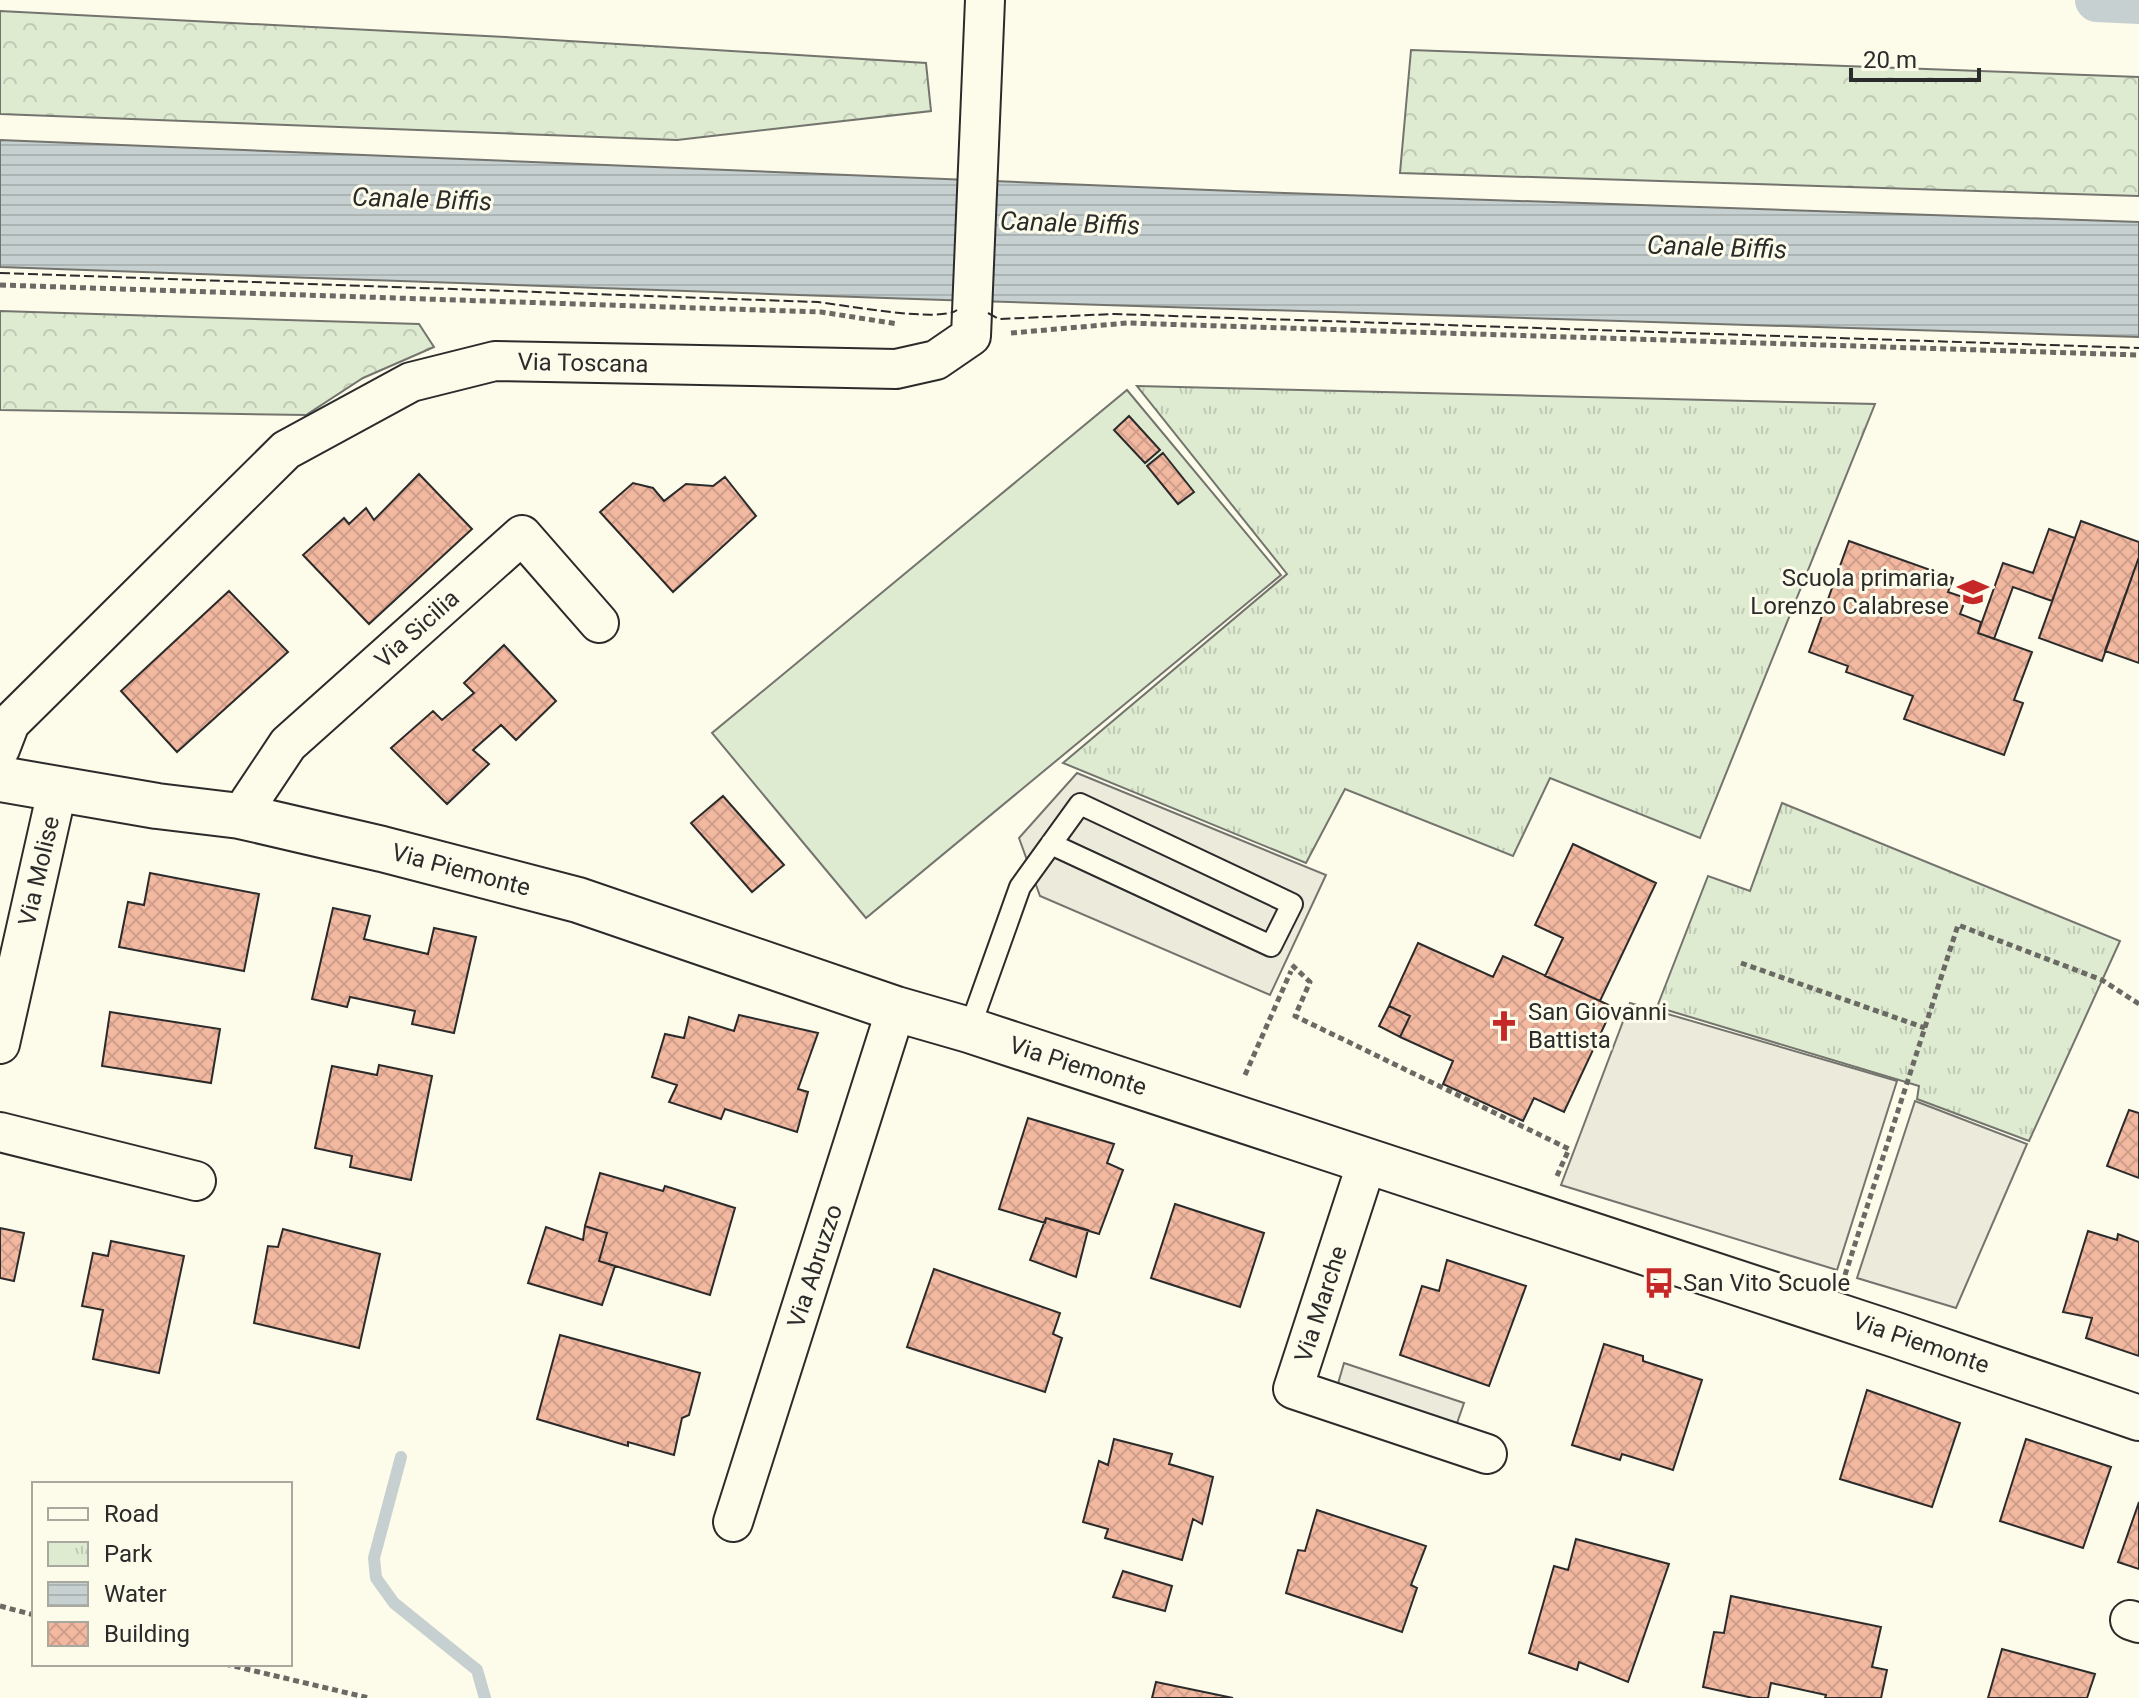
<svg xmlns="http://www.w3.org/2000/svg" width="2139" height="1698" font-family="Roboto,sans-serif">
<style>
.grass{fill:#deebd1;stroke:#74746e;stroke-width:2}
.forest{fill:url(#forest-crowns);stroke:#74746e;stroke-width:2}
.park{fill:url(#park-tufts);stroke:#74746e;stroke-width:2}
.parking{fill:#eceadb;stroke:#74746e;stroke-width:2}
.water{fill:url(#water-rules);stroke:#74746e;stroke-width:2}
.lines{fill:none;stroke-linecap:round;stroke-linejoin:round}
.stream{stroke:#c7d0d0;stroke-width:12}
.canal{stroke:#c7d0d0;stroke-width:44}
.building{fill:url(#building-cross-hatch);stroke:#2b2b2b;stroke-width:2}
.service-casing{stroke:#2b2b2b;stroke-width:24}
.minor-casing{stroke:#2b2b2b;stroke-width:42}
.tertiary-casing{stroke:#2b2b2b;stroke-width:48}
.path{stroke:#6a6964;stroke-width:5;stroke-dasharray:6 4;stroke-linecap:butt}
.service{stroke:#fdfbea;stroke-width:20}
.minor{stroke:#fdfbea;stroke-width:38}
.tertiary{stroke:#fdfbea;stroke-width:44}
.fence{stroke:#2b2b2b;stroke-width:2;stroke-dasharray:10 4;stroke-linecap:butt}
.labels{text-anchor:middle;stroke-width:6;stroke-linejoin:round;paint-order:stroke}
.street-label{font-size:24px;fill:#2b2b2b;stroke:#fdfbea}
.poi-label{font-size:24px;fill:#2b2b2b;stroke:#fdfbea;text-anchor:start}
.water-label{font-size:26px;font-style:italic;fill:#2b2b2b;stroke:#fdfbea}
</style>
<defs>
<pattern id="forest-crowns" width="20" height="18" patternUnits="userSpaceOnUse" patternTransform="scale(2)"><rect width="20" height="18" fill="#deebd1"/><path d="M2 6a3 3 0 1 1 6 0M12 15a3 3 0 1 1 6 0" fill="none" stroke="#bfcab4"/></pattern>
<pattern id="park-tufts" width="24" height="20" patternUnits="userSpaceOnUse" patternTransform="scale(2)"><rect width="24" height="20" fill="#deebd1"/><path d="M3 7l-1-3M5 7V3M7 7l1-3M15 17l-1-3M17 17v-4M19 17l1-3" fill="none" stroke="#bfcab4"/></pattern>
<pattern id="water-rules" width="6" height="5" patternUnits="userSpaceOnUse" patternTransform="scale(2)"><rect width="6" height="5" fill="#c7d0d0"/><path d="M0 2.5h6" fill="none" stroke="#abb3b3"/></pattern>
<pattern id="building-cross-hatch" width="8" height="8" patternUnits="userSpaceOnUse" patternTransform="scale(2)"><rect width="8" height="8" fill="#f2b8a0"/><path d="M0 0l8 8M0 8l8-8" fill="none" stroke="#d09e8a"/></pattern>
</defs>
<rect width="100%" height="100%" fill="#fdfbea"/>
<path class="grass" d="M1127,390L1281,575L866,918L712,733Z"/>
<path class="forest" d="M0,11L505,37L926,63L931,111L677,140L0,114Z
M1411,50L2139,77V196L1400,173Z
M0,311L419,324L434,347L363,378L306,415L0,410Z"/>
<path class="park" d="M1137,386L1875,404L1700,838L1550,778L1513,856L1345,789L1306,863L1063,763L1287,574Z
M1782,803L2120,941L2029,1141L1917,1099L1919,1086L1657,1007L1708,876L1750,891Z"/>
<path class="parking" d="M1077,773L1326,875L1270,995L1040,896L1019,838Z
M1630,1003L1897,1081L1837,1270L1561,1185Z
M1915,1101L2027,1144L1956,1308L1857,1278Z
M1344,1363L1464,1403L1456,1426L1337,1387Z"/>
<path class="water" d="M0,140L1258,192L2139,222V337L944,300L0,267Z"/>
<g class="lines">
<path class="stream" d="M401,1457L374,1558L376,1578L394,1603L477,1670L485,1698"/>
<path class="canal" d="M2097,0L2139,2"/>
</g>
<path class="building" d="M1129,416L1160,450L1145,463L1114,430Z
M1163,453L1194,492L1178,504L1147,466Z
M419,474L472,529L369,624L303,555L344,518L349,524L366,508L374,520Z
M725,477L756,516L673,592L600,512L633,483L653,488L664,501L686,484L713,486Z
M2081,521L2139,542V557L2102,661L2039,638Z
M2049,529L2075,538L2052,601L2013,587L1994,639L1978,633L2003,563L2033,573Z
M1849,541L1953,578L1948,592L1966,598L1960,614L1981,622L1978,633L2032,652L2014,700L2023,703L2004,755L1904,719L1913,696L1846,672L1848,666L1809,652Z
M2139,557V663L2105,651Z
M229,591L288,652L177,752L121,691Z
M504,645L556,701L516,740L501,725L473,750L489,764L447,804L391,748L433,711L442,720L474,693L464,683Z
M723,796L784,865L752,892L691,823Z
M1573,844L1656,883L1600,1001L1545,976L1563,938L1535,925Z
M150,873L259,894L244,971L119,947L128,902L144,905Z
M333,908L370,916L364,939L428,954L434,928L476,937L454,1033L412,1024L415,1011L350,997L347,1007L312,999Z
M1418,943L1493,977L1503,956L1613,1007L1564,1112L1534,1098L1523,1121L1443,1084L1453,1061L1400,1037L1410,1016L1389,1006Z
M1389,1006L1410,1016L1400,1037L1379,1026Z
M110,1012L220,1029L211,1083L102,1066Z
M739,1015L818,1033L798,1089L808,1092L797,1132L725,1109L721,1119L669,1102L677,1085L652,1077L665,1034L684,1038L689,1017L734,1031Z
M379,1065L432,1076L411,1180L350,1167L352,1156L315,1148L332,1066L377,1075Z
M2129,1110L2139,1113V1178L2107,1166Z
M1028,1118L1114,1144L1107,1163L1123,1170L1099,1234L1046,1218L1045,1223L999,1209Z
M600,1173L663,1191L665,1186L735,1208L710,1295L599,1261L607,1233L585,1226Z
M1175,1204L1264,1233L1240,1307L1151,1278Z
M1046,1218L1088,1230L1076,1277L1030,1260Z
M585,1226L607,1233L599,1261L615,1266L602,1305L528,1283L546,1227L583,1240Z
M0,1228L24,1233L14,1281L0,1278Z
M283,1229L380,1254L359,1348L254,1323L268,1246L278,1247Z
M2088,1231L2117,1240L2118,1234L2139,1242V1356L2086,1338L2092,1318L2063,1312Z
M111,1241L184,1256L159,1373L93,1359L103,1310L82,1306L93,1253L108,1256Z
M1447,1260L1526,1286L1489,1386L1400,1355L1422,1286L1439,1291Z
M934,1269L1060,1313L1053,1334L1062,1338L1045,1392L907,1347Z
M560,1335L700,1373L689,1415L682,1418L674,1455L628,1442V1446L537,1419Z
M1604,1344L1643,1356V1361L1702,1380L1673,1470L1622,1454L1620,1460L1572,1445Z
M1867,1390L1960,1423L1932,1507L1840,1479Z
M1114,1439L1172,1454L1169,1464L1213,1477L1202,1524L1193,1519L1182,1560L1105,1538L1108,1529L1083,1522L1099,1461L1108,1465Z
M2026,1439L2111,1467L2083,1548L2000,1521Z
M2139,1502V1569L2118,1562Z
M1317,1510L1426,1546L1411,1585L1417,1588L1402,1632L1286,1593L1298,1550L1305,1551Z
M1576,1539L1669,1564L1628,1682L1579,1662L1577,1670L1529,1653L1554,1566L1568,1570Z
M1123,1571L1172,1586L1165,1611L1113,1597Z
M1731,1596L1881,1627L1872,1667L1887,1670L1881,1698H1825L1826,1695L1771,1683L1768,1698H1753L1703,1687L1714,1632L1724,1633Z
M2002,1649L2095,1674L2087,1698H1988Z
M1156,1682L1233,1698H1152Z"/>
<g class="lines">
<defs>
<path id="service" d="M969,1030L1020,887L1080,804L1292,904L1271,946L1051,844"/>
<path id="minor" d="M0,749L10,723L286,450L411,382L495,361L896,369L936,360L971,336L985,0
M240,816L288,744L522,535L599,623
M0,1044L57,791
M0,1132L196,1181
M1367,1162L1293,1389L1487,1454
M733,1522L896,1009
M2130,1620L2139,1623"/>
<path id="tertiary" d="M0,779L157,806L240,816L382,849L578,900L896,1009L969,1030L1896,1335L2139,1418"/>
</defs>
<use href="#service" class="service-casing"/>
<use href="#minor" class="minor-casing"/>
<use href="#tertiary" class="tertiary-casing"/>
<path class="path" d="M0,285L821,312L898,324
M1011,333L1127,323L2139,355
M1741,963L1925,1028
M1292,965L1310,982L1295,1016L1569,1149L1556,1178
M1245,1075L1291,971
M1845,1275L1958,925L2102,980L2139,1004
M0,1606L34,1615
M225,1664L369,1698"/>
<use href="#service" class="service"/>
<use href="#minor" class="minor"/>
<use href="#tertiary" class="tertiary"/>
<path class="fence" d="M0,273L818,302C844,305 940,323 957,310
M988,313L999,319L1114,314L2139,348"/>
</g>
<defs>
<symbol id="school-bare" viewBox="-9 -9 18 18"><path d="M0-5L7-2L0 1L-7-2ZM-4 1L0 2.5L4 1V4Q0 6-4 4Z" fill="#c62828" stroke="#fdfbea" stroke-width="2.5" paint-order="stroke"/></symbol>
<symbol id="church-bare" viewBox="-9 -9 18 18"><path d="M-1.2-6h2.4v3.5h3.3v2.4h-3.3V6h-2.4V-.1h-3.3v-2.4h3.3Z" fill="#c62828" stroke="#fdfbea" stroke-width="2.5" paint-order="stroke"/></symbol>
<symbol id="bus-bare" viewBox="-9 -9 18 18"><path d="M-5-6H5V4H4V6H2V4H-2V6H-4V4H-5ZM-3.5-4V0h7V-4ZM-3.5 1.2v1.5H-2V1.2ZM2 1.2v1.5H3.5V1.2Z" fill="#c62828" stroke="#fdfbea" stroke-width="2.5" paint-order="stroke"/></symbol>
</defs>
<g fill-rule="evenodd">
<use href="#school-bare" x="1951" y="570" width="44" height="44"/>
<use href="#church-bare" x="1482" y="1004" width="44" height="44"/>
<use href="#bus-bare" x="1637" y="1261" width="44" height="44"/>
</g>
<g class="labels">
<g class="street-label">
<text transform="translate(583 363) rotate(1)" y="8">Via Toscana</text>
<text transform="translate(417 629) rotate(-42)" y="8">Via Sicilia</text>
<text transform="translate(461 870) rotate(15)" y="8">Via Piemonte</text>
<text transform="translate(39 871) rotate(-77)" y="8">Via Molise</text>
<text transform="translate(1078 1066) rotate(18)" y="8">Via Piemonte</text>
<text transform="translate(815 1266) rotate(-72)" y="8">Via Abruzzo</text>
<text transform="translate(1321 1304) rotate(-72)" y="8">Via Marche</text>
<text transform="translate(1921 1343) rotate(19)" y="8">Via Piemonte</text>
</g>
<g class="poi-label">
<text x="1949" y="586" text-anchor="end">Scuola primaria<tspan x="1949" dy="28">Lorenzo Calabrese</tspan></text>
<text x="1528" y="1020">San Giovanni<tspan x="1528" dy="28">Battista</tspan></text>
<text x="1683" y="1291">San Vito Scuole</text>
</g>
<g class="water-label">
<text transform="translate(422 199) rotate(2)" y="9">Canale Biffis</text>
<text transform="translate(1070 223) rotate(2)" y="9">Canale Biffis</text>
<text transform="translate(1717 247) rotate(2)" y="9">Canale Biffis</text>
</g>
</g>
<rect x="32" y="1482" width="260" height="184" fill="#fdfbea" stroke="#a9a89e" stroke-width="2"/>
<rect x="48" y="1508" width="40" height="12" fill="#fdfbea" stroke="#a9a89e" stroke-width="2"/>
<text x="104" y="1522" font-size="24" fill="#2b2b2b">Road</text>
<rect x="48" y="1542" width="40" height="24" fill="url(#park-tufts)" stroke="#a9a89e" stroke-width="2"/>
<text x="104" y="1562" font-size="24" fill="#2b2b2b">Park</text>
<rect x="48" y="1582" width="40" height="24" fill="url(#water-rules)" stroke="#a9a89e" stroke-width="2"/>
<text x="104" y="1602" font-size="24" fill="#2b2b2b">Water</text>
<rect x="48" y="1622" width="40" height="24" fill="url(#building-cross-hatch)" stroke="#a9a89e" stroke-width="2"/>
<text x="104" y="1642" font-size="24" fill="#2b2b2b">Building</text>
<path d="M1851 68v12h128v-12" fill="none" stroke="#2b2b2b" stroke-width="4"/>
<text x="1863" y="68" font-size="24" fill="#2b2b2b" stroke="#fdfbea" stroke-width="6" paint-order="stroke">20 m</text>
</svg>
